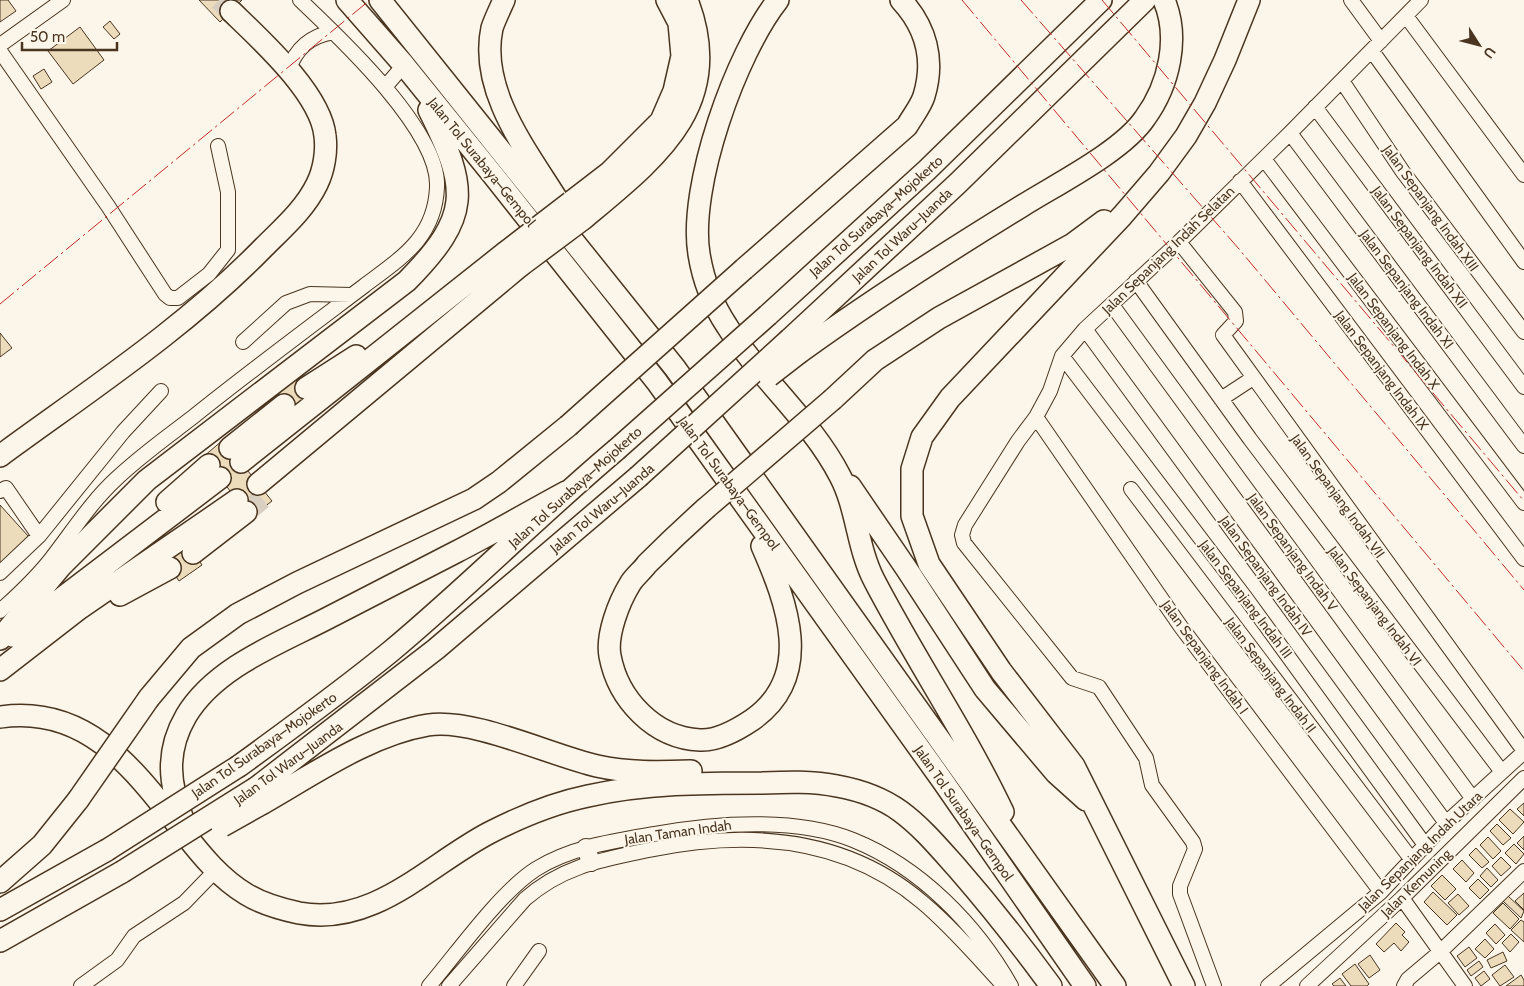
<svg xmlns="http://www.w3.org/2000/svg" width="1524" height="986" font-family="Cabin,sans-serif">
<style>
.building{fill:#ecdcbc;stroke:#4a3520}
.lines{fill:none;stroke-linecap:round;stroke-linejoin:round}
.highway-tunnel{stroke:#d8cfc1;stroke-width:21;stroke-dasharray:21 11;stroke-linecap:butt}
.minor-casing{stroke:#4a3520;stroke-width:16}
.major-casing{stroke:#4a3520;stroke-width:20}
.highway-casing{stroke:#4a3520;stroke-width:24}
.minor{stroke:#fbf6e9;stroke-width:14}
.major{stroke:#fbf6e9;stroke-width:18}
.highway{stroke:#fbf6e9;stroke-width:21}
.highway-bridge-casing{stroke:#4a3520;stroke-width:24;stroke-linecap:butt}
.highway-bridge{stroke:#fbf6e9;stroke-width:21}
.power{stroke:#c62828;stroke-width:1;stroke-dasharray:18 4 2.5 4;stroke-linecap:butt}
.labels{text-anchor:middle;stroke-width:4;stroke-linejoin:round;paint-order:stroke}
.street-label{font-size:14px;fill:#4a3520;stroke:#fbf6e9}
</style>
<rect width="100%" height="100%" fill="#fbf6e9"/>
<path class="building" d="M0,0H8L16,11L0,22Z
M199,0H242L220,22Z
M110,21L120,34L114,39L103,27Z
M80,27L104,60L73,84L48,51Z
M44,69L52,82L41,89L33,76Z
M0,333L12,348L0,357Z
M298,377L315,399L293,416L275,394Z
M223,440L272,501L251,517L203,457Z
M0,505L29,537L0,563Z
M185,540L202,565L179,581L162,556Z
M1524,803V816L1517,809Z
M1510,809L1524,822L1513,834L1499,820Z
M1497,824L1511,838L1503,845L1490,831Z
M1524,836V850L1517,843Z
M1488,837L1501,851L1493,859L1480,845Z
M1514,844L1524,854L1516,864L1505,853Z
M1476,848L1489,862L1482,868L1469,855Z
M1501,857L1511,867L1501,876L1492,866Z
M1462,860L1474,873L1466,882L1453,869Z
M1487,868L1498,880L1491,887L1480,876Z
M1442,875L1456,889L1445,900L1431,886Z
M1478,879L1489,890L1480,899L1469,888Z
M1433,892L1457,915L1447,925L1424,902Z
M1524,893V910L1515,901Z
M1458,894L1469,906L1459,915L1448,903Z
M1508,896L1524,911L1521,918L1503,901Z
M1503,903L1519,919L1510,929L1493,913Z
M1521,920L1524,922V942L1511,930Z
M1396,923L1405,932L1402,935L1409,942L1401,951L1394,943L1384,952L1376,944Z
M1495,924L1505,935L1496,944L1486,933Z
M1511,934L1519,942L1510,952L1502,943Z
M1485,939L1494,949L1485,958L1475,949Z
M1469,947L1477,958L1465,967L1457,956Z
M1503,952L1507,961L1491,968L1487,960Z
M1370,955L1380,970L1369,978L1358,964Z
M1479,961L1483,967L1471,976L1467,970Z
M1355,964L1369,984L1367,986H1351L1342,974Z
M1505,965L1514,977L1500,986L1492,975Z
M1484,971L1490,979L1481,986L1475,978Z
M1521,975L1524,980V986H1506Z
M1340,978L1346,986H1334L1332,984Z"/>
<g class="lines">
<path class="highway-tunnel" d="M219,0L231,11
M246,512L267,495"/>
<defs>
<path id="minor" d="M1351,0L1381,41
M1406,16L1524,175
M0,45L63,0
M0,51L108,206L165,294L170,298H178L209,274L228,250V192L218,146
M1372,51L1524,262
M288,71C296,48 310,36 333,32
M1342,81L1403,172L1524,332
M385,87L404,65
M1315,107L1524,387
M1290,133L1524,446
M1264,159L1524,503
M1240,181L1524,559
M1179,242L1235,312L1236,321L1223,335L1524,751
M1136,281L1250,439L1502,772
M1112,305L1473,799
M1085,329L1446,823
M243,342L286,303L310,294L351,295
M1062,356L1245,597L1425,845
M1221,399L1253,378
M1036,417L1181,627L1381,892
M1131,489L1412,860
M0,491L6,488L39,536
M0,573L39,536L123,432L161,391
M0,611C18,595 36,578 51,559C72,532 91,502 116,479C140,456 167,437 193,417C249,372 307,329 364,286C401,258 435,238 437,187C440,131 339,37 300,0
M1402,898L1465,986
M81,986L117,960L134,936L184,903L216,870
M429,986C458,952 500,892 536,869C571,847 614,841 655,834C715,823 795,817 853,840C920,867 976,924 1011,986
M449,986L525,899C563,866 601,860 649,850C746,830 845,836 922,902C952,927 978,958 1004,986
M514,986L539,951
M1214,986L1180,894V886L1195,849L1193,842L1152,785L1146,758L1099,687L1072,678L964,543L962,535L965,525L1018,441L1036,417L1050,391L1062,356L1085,329L1179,242L1290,133L1421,0
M1268,986L1381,892L1446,823L1524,752
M1307,986L1402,898L1524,778
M1404,986L1408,979L1440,952L1524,871"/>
<path id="major" d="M586,848L591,862"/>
<path id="highway" d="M347,0L404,65L493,175L657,382L942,780L1085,986
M380,0L675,368L1115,986
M504,0C500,9 495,19 492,28C478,94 532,157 563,209
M778,0C736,53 688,187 699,254C703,279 713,305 727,326C760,379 811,420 840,476C857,508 857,547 874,580C915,659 965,732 1003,812
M571,202L610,172L661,121L674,91L682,56L679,23L667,0
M583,219C656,158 728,105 687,0
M744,269L907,126C912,117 921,106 924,96C935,60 926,27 901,0
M768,315L927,170L1101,0
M790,339L957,184L1145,0
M800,352C872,300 947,252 1022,206C1057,184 1123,151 1145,118C1169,85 1180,38 1164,0
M306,388L356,356
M833,399L875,360L939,318L1073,244L1104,221
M230,448L284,405
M0,456C90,390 185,328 264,247C283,228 305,209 317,184C324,170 327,151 325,136C321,94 261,40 231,11
M241,462L506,252
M258,484L520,266
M850,486L906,568L985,689L1056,773L1086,800
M167,502L209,465
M705,509C685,527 666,545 647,564C642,571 634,577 630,584C619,602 606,635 610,656C618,699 654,738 700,740C718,741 737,730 752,720C815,676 787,603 762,546
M193,553L246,512
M120,595L170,568
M12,636L220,478
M0,639L61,566L147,480L407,281C471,216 469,190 429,110
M0,670L80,608L237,500
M149,698L191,648L238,614L297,583L474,499L499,482L568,426
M0,717C88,704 136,772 184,833C202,856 221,879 246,894C262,904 280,909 299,913C374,927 428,865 489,833C520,817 554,803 588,796C645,783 705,783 762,783C787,782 813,781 837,786C859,790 882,798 900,811C922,827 940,849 958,869C991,907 1021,945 1051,986
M239,766C290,729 341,692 390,652C468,587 539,515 616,450
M256,788L436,649L638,477
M263,803C314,774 369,735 428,725C473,718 550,755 597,766C628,773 659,772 691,771
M184,822C169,785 165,752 186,716C215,667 280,643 328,618C371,596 413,574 456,552C493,533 529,512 566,492
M0,882L42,845L78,800
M0,910L107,850
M0,941L122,872
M1184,986L1074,766L1001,671L929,564L912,516V469L922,437L950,398L1122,216L1159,173L1186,136L1205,103L1225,60L1249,0"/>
</defs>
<use href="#minor" class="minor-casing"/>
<use href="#major" class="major-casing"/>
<use href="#highway" class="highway-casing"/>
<use href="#minor" class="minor"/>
<use href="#major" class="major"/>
<use href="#highway" class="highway"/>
<defs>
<path id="highway-bridge" d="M506,252L571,202
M520,266L583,219
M769,376L800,352
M568,426L744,269
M616,450L768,315
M638,477L790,339
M705,509L833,399
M78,800L149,698
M222,826L263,803
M107,850L239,766
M122,872L256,788"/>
</defs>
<use href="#highway-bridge" class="highway-bridge-casing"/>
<use href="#highway-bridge" class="highway-bridge"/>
<path class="power" d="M962,0L1524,671
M1021,0L1239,249L1524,590
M1102,0L1524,501
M0,304L370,0"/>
</g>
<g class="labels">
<g class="street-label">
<text transform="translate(482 162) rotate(51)" y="5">Jalan Tol Surabaya–Gempol</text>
<text transform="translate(1431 208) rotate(54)" y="5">Jalan Sepanjang Indah XIII</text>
<text transform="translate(876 216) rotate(-42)" y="5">Jalan Tol Surabaya–Mojokerto</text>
<text transform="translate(902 235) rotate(-43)" y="5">Jalan Tol Waru–Juanda</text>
<text transform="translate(1420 247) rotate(53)" y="5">Jalan Sepanjang Indah XII</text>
<text transform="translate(1168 250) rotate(-44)" y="5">Jalan Sepanjang Indah Selatan</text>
<text transform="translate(1407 289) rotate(53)" y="5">Jalan Sepanjang Indah XI</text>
<text transform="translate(1394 331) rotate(53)" y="5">Jalan Sepanjang Indah X</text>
<text transform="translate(1382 370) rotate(53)" y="5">Jalan Sepanjang Indah IX</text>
<text transform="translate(729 483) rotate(54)" y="5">Jalan Tol Surabaya–Gempol</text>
<text transform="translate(575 487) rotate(-42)" y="5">Jalan Tol Surabaya–Mojokerto</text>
<text transform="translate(1338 496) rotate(54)" y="5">Jalan Sepanjang Indah VII</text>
<text transform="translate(602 508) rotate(-40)" y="5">Jalan Tol Waru–Juanda</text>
<text transform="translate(1293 552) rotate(54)" y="5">Jalan Sepanjang Indah V</text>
<text transform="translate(1266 576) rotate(54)" y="5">Jalan Sepanjang Indah IV</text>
<text transform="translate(1246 599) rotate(53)" y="5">Jalan Sepanjang Indah III</text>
<text transform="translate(1375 606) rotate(53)" y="5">Jalan Sepanjang Indah VI</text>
<text transform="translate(1205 657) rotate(54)" y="5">Jalan Sepanjang Indah I</text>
<text transform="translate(1271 675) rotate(53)" y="5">Jalan Sepanjang Indah II</text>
<text transform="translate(264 745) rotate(-35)" y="5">Jalan Tol Surabaya–Mojokerto</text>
<text transform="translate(288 763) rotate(-36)" y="5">Jalan Tol Waru–Juanda</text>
<text transform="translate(964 813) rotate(55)" y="5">Jalan Tol Surabaya–Gempol</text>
<text transform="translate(678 832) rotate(-8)" y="5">Jalan Taman Indah</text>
<text transform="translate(1420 851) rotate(-44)" y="5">Jalan Sepanjang Indah Utara</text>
<text transform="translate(1416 883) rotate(-44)" y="5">Jalan Kemuning</text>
</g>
</g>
<g transform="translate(1479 45) rotate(126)" stroke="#fbf6e9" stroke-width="4" paint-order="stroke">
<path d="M0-4L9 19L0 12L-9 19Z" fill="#4a3520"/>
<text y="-8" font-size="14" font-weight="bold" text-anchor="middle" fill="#4a3520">U</text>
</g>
<path d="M22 42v8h95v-8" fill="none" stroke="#4a3520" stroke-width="2.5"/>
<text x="30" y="42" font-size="15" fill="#4a3520" stroke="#fbf6e9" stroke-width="4" paint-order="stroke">50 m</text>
</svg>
